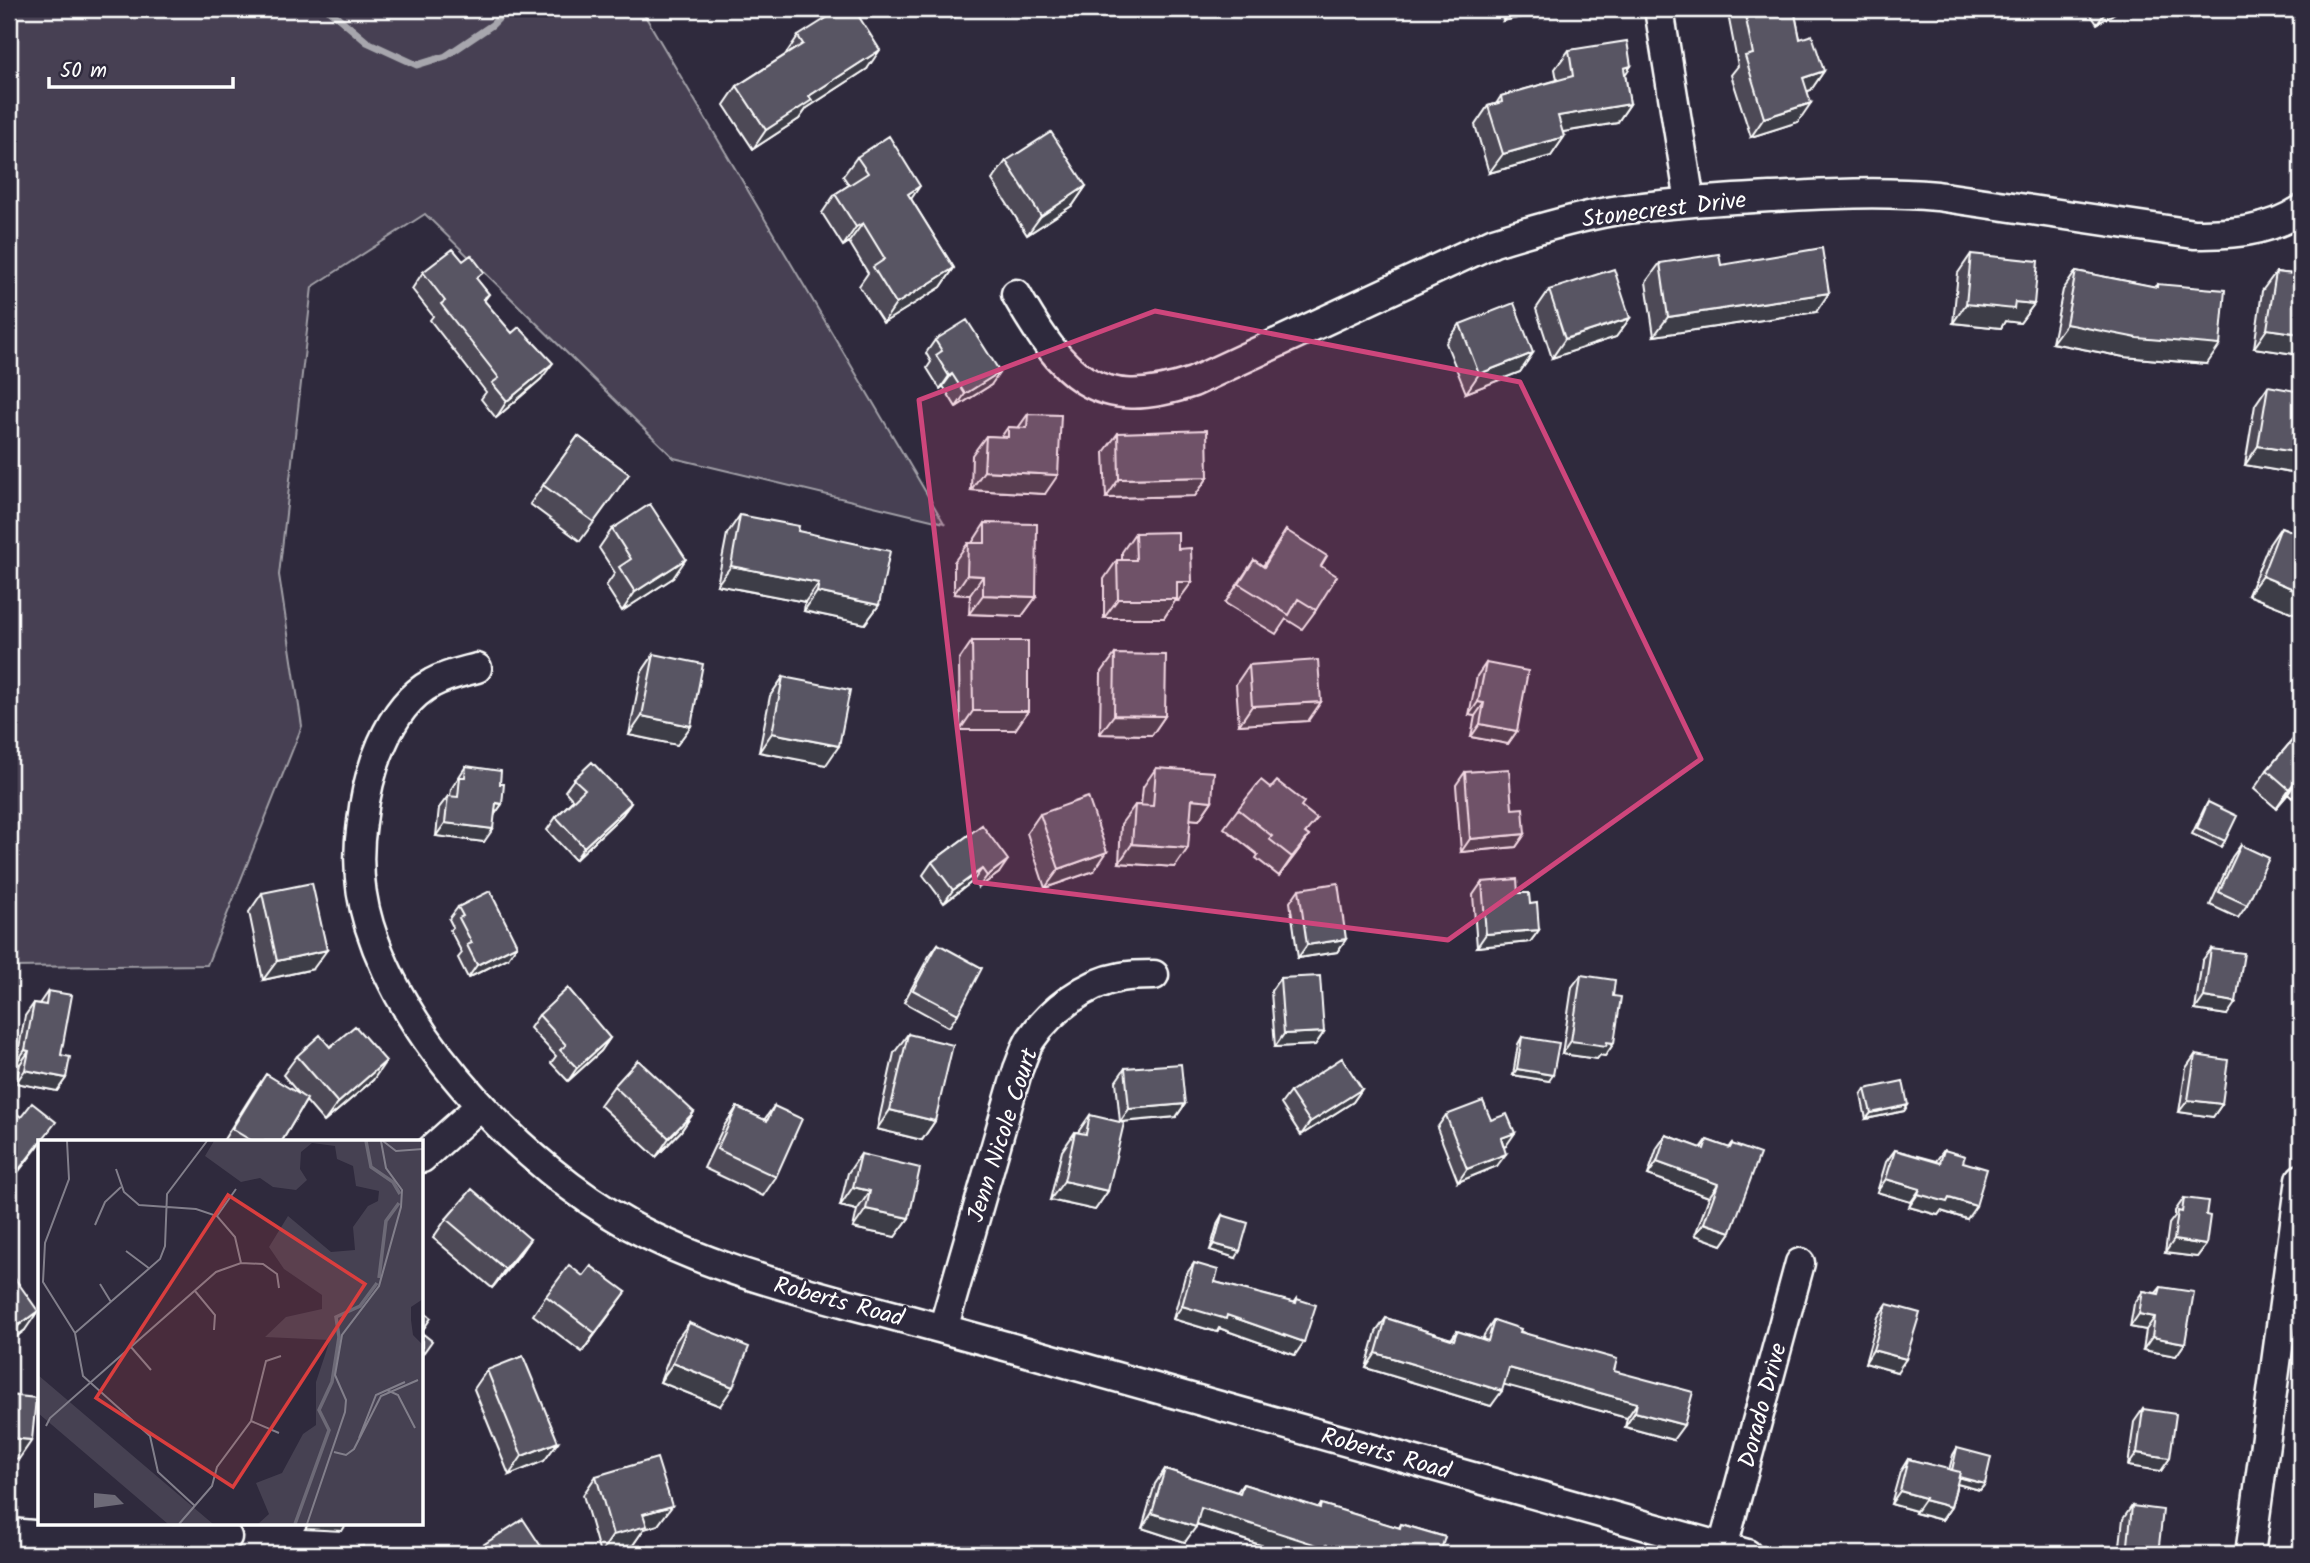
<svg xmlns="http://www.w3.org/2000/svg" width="2310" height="1563" font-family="Kalam,sans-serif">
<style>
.green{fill:#464152;stroke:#a2a0a8;stroke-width:2}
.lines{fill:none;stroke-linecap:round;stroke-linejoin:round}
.stream{stroke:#a7a6ad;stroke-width:7}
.minor-casing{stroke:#fff;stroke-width:33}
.minor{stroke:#2f2a3d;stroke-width:28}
.wall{fill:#4d4956;stroke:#fff;stroke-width:2}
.shaded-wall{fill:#3e3c46;stroke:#fff;stroke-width:2}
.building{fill:#595564;stroke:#fff;stroke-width:2}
.marked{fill:#ce467c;fill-opacity:0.2;stroke:#ce467c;stroke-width:5;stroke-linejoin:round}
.labels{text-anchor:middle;stroke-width:5;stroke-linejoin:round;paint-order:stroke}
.street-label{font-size:24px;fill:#fff;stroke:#2f2a3d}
.inset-river{fill:none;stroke:#6d6a77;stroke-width:3.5}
.inset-road{fill:none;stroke:#827f8b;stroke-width:2}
.view{fill:#da3e3e;fill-opacity:0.15;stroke:#da3e3e;stroke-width:3.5}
.inset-edge{fill:none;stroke:#fff;stroke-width:3.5}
</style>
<rect width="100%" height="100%" fill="#2f2a3d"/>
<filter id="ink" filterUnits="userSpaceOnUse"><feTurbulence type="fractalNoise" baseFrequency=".0143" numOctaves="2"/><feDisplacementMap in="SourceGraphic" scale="14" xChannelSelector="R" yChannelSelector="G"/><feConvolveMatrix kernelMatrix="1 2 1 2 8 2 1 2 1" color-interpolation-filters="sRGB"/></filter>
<g filter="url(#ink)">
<path class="green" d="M9,9H641L944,523L674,458L425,214L312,287L279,575L302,726L207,965L9,967Z"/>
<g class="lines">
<path class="stream" d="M328,9L367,42L417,65L446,56L492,25L508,9"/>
<defs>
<path id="minor" d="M1659,9L1690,202
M1016,294C1062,374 1095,415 1193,382L1494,242C1533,230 1573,218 1613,211C1665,203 1719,200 1772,197C1827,194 1881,191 1937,196L2194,234C2232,234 2268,232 2301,210
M477,668C462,672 446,675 432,683C387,707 367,775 362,822C357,855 359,892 369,925C406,1044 523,1166 631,1226C701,1264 776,1284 853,1305C911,1320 969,1336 1027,1352C1267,1419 1507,1486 1747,1554
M422,1158L480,1106
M943,1329L1018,1069C1022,1060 1025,1048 1031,1039C1051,1010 1086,983 1121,977C1132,975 1143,975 1154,975
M9,1533C82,1540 153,1540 227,1537
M1723,1547L1800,1263
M2250,1554L2301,1179"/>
</defs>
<use href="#minor" class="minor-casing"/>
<use href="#minor" class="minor"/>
</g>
<path class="wall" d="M948,9H972L952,18Z
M1501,9H1561L1503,21Z
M1727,9H1794L1800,39L1824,71L1811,90L1808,91L1798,122L1751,137L1731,75L1738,66Z
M2087,9H2121L2097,24Z
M798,36L867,69L807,108L799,119L753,149L724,105L737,86L785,55Z
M1569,50L1625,74L1630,104L1617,123L1563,132L1564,137L1551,156L1489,173L1475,125L1488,106L1496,104L1501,96L1557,80L1555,69Z
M857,157L911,199L954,268L941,287L883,323L859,286L868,273L849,242L843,246L822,213L835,194L849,185L843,176Z
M1006,161L1086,186L1073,205L1027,235L992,180Z
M1971,254L2034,304L2020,323L2005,321L2001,328L1953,323L1958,273Z
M1660,263L1721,265L1816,312L1654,336L1646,282Z
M2076,271L2155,287L2157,284L2207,364L2124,357L2052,343L2063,290Z
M423,272L478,281L489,294L484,301L541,379L496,418L481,399L486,392L430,320L433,316L412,289Z
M2276,272L2301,275V355L2254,348L2262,291Z
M1549,290L1630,318L1616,337L1552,358L1536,309Z
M1460,324L1533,353L1520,372L1466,393L1446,343Z
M935,340L991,385L956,407L943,386L940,389L927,368L931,362L926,353Z
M2268,386L2297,474L2245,465L2255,405Z
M1028,414L1045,494L971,490L972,455L986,436L1001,437L1008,427L1018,428Z
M1118,433L1208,477L1195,496L1106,498L1104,452Z
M578,436L629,474L580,541L530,504Z
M740,515L879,605L865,624L804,611L805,602L717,585L727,534Z
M985,523L1036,597L1022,616L969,614L970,595L954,594V562L968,543H972Z
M2281,527L2301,535V616L2248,595L2268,546Z
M612,529L673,578L622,611L606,586L615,573L599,548Z
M1286,530L1321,566L1316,610L1302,629L1286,619L1276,634L1225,603L1254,560L1263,566Z
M1135,533L1178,601H1175L1164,618H1104V579L1117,560H1122V552Z
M972,641L1028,711L1015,730H960L959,660Z
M654,654L691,726L677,745L629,735L641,673Z
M1115,654L1165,716L1152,735L1100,734L1101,673Z
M1486,663L1517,731L1508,744L1471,737L1475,716L1469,715L1477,676Z
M1249,665L1308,721L1239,725L1236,684Z
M783,677L826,765L759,752L770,696Z
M2301,730V786L2292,798L2288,794L2276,808L2254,789L2267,770Z
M466,766L500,784L502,804L495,814L484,842L436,836L439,808L448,796H450L451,789Z
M1156,768L1212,801L1199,820L1190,819L1175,867L1119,863L1121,824L1135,805H1141L1143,787Z
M1465,772L1512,809L1525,834L1516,847L1461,852L1456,785Z
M574,779L631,803L622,815L575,860L547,830L556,817L573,800L565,791Z
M1271,788L1301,807L1306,834L1309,836L1279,876L1256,858L1258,855L1224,828L1238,809Z
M2208,802L2225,841L2221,847L2192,834L2204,809Z
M1040,814L1094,871L1045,888L1027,833Z
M982,825L999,873L978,888L973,881L944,903L923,875L932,862Z
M2241,845L2247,905L2238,918L2210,905L2232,857Z
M1482,882L1518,893L1530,904L1539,930L1530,942L1477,947L1473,895Z
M1299,889L1346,939L1337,952L1298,958L1290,902Z
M262,893L313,969L263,980L249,912Z
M458,907L508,958L468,978L458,958L462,953L450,930L453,927L449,919Z
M938,944L958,1014L949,1027L904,1002L929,956Z
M2211,949L2227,1015L2195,1010L2202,961Z
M1581,975L1613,996L1614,1043L1605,1056L1600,1055L1597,1059L1562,1054L1572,987Z
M1280,978L1324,1032L1315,1045L1275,1047L1271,991Z
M48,991L66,1078L57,1091L16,1083L20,1064L16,1063L25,1016L34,1003L39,1004Z
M539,1015L610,1038L601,1051L568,1081L551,1063L556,1056L530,1028Z
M908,1034L935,1121L922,1140L877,1129L894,1053Z
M1522,1037L1549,1081L1513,1075L1518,1044Z
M330,1047L373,1080L324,1122L306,1101L282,1141H223L253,1093L266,1074L301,1096L283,1075L297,1056Z
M2195,1055L2222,1104L2213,1117L2179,1112L2186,1068Z
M1125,1068L1185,1104L1176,1117L1120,1122L1116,1081Z
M614,1086L694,1112L681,1131L656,1157L600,1105Z
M1362,1089L1353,1102L1301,1135L1281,1104L1290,1092Z
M1865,1089L1908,1105L1904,1111L1866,1119L1861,1095Z
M774,1106L776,1177L763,1196L704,1168L724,1126L737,1107L764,1120Z
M1090,1115L1108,1191L1095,1210L1050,1200L1062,1151L1075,1132H1078Z
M1446,1115L1491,1120L1506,1146L1504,1147L1497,1166L1458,1182L1437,1128Z
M1666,1135L1701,1148L1707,1140L1729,1148L1732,1144L1731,1232L1722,1245L1695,1235L1709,1197L1648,1175L1657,1148Z
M1895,1150L1936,1161L1944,1150L1963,1162L1967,1219L1941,1211L1938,1215L1909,1207L1911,1202L1877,1192L1886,1162Z
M861,1154L909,1218L895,1237L853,1228L857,1210L840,1206L848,1173Z
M2184,1198L2206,1215V1245L2197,1257L2165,1253L2169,1224L2175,1216V1211Z
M1222,1215L1236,1258L1210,1250L1218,1222Z
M446,1219L530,1239L517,1258L492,1288L433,1238Z
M1194,1263L1215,1282L1294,1303L1297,1299L1295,1355L1219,1328L1217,1332L1173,1319L1185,1276Z
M9,1270L25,1330L9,1342Z
M583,1276L626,1292L582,1352L533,1315L546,1296Z
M2161,1287L2185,1343L2176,1356L2143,1350L2146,1330L2130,1327L2134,1304L2143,1291L2156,1293Z
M1887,1304L1897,1372L1865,1363L1878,1317Z
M1386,1318L1451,1339L1457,1331L1483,1339L1484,1335L1494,1320L1614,1371L1673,1440L1625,1427L1627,1418L1504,1384L1491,1406L1366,1368L1376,1332Z
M689,1323L720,1406L660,1382L675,1342Z
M487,1370L558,1442L544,1461L509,1475L474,1389Z
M2143,1409L2170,1458L2161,1471L2128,1466L2134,1422Z
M1957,1448L1985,1484L1980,1490L1957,1484L1951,1507L1942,1520L1915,1513L1916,1511L1891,1504L1900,1472L1908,1459L1949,1470L1953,1455Z
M1165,1469L1237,1492L1243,1484L1319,1508L1321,1504L1399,1528L1401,1524L1445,1537L1289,1554L1196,1525L1185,1542L1142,1528L1155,1484Z
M596,1476L672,1506L658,1525L644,1529L633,1545L600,1554L583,1495Z
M2132,1506L2158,1554H2119L2123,1519Z"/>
<path class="shaded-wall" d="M958,9H972L952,18Z
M1512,9H1561L1503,21Z
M2108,9H2121L2097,24Z
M880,50L867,69L807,108L799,119L753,149L766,130L809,96Z
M1631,66L1618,85L1624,68Z
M1824,71L1811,90L1790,97L1803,78Z
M1811,103L1798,122L1751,137L1764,118Z
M1630,104L1617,123L1545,135L1558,116Z
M1564,137L1551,156L1489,173L1503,154Z
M920,186L907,205L908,194Z
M1086,186L1073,205L1027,235L1041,216Z
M863,223L849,242L843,246L856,227Z
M954,268L941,287L883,323L896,304Z
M1829,293L1816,312L1654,336L1668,317Z
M2015,302L2034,304L2020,323L2005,321L2001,328L1953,323L1966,304Z
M1630,318L1616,337L1552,358L1565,339Z
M2066,324L2220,345L2207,364L2124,357L2052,343Z
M2267,329L2301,334V355L2254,348Z
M1533,353L1520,372L1466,393L1479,374Z
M553,363L541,379L496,418L507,401Z
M1000,372L991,385L956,407L965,394Z
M952,374L943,386L940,389L949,376Z
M2258,446L2301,453V468L2297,474L2245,465Z
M984,471L1058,475L1045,494L971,490Z
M1208,477L1195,496L1106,498L1119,479Z
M686,559L673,578L622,611L635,592Z
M731,566L819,583L805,602L717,585Z
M967,575L983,576L970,595L954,594Z
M2262,576L2301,592V616L2248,595Z
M1177,582H1192L1178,601H1175L1164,618H1104L1118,599Z
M817,592L879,605L865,624L804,611Z
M983,595L1036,597L1022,616L969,614Z
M1321,702L1308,721L1239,725L1252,706Z
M1478,702L1484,703L1475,716L1469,715Z
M973,711H1028L1015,730H960Z
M1114,715L1165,716L1152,735L1100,734Z
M642,716L691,726L677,745L629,735Z
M1480,724L1517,731L1508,744L1471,737Z
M772,733L839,746L826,765L759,752Z
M2301,775L2288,794L2276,808L2289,789Z
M1192,799L1212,801L1199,820L1179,818Z
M496,803L502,804L493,817Z
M631,803L622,815L575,860L584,847Z
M445,823L493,829L484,842L436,836Z
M1525,834L1516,847L1461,852L1470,839Z
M1309,836L1295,855L1279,876L1292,857Z
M1132,844L1188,848L1175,867L1119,863Z
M1107,852L1094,871L1045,888L1059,869Z
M1008,860L999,873L978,888L987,876Z
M982,869L973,881L944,903L953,890Z
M1539,930L1530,942L1477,947L1486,934Z
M1346,939L1337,952L1298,958L1307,945Z
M517,945L508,958L468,978L477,965Z
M327,950L313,969L263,980L277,961Z
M2204,997L2236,1002L2227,1015L2195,1010Z
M1324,1032L1315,1045L1275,1047L1284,1034Z
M610,1038L601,1051L568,1081L577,1068Z
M1571,1041L1607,1042L1614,1043L1605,1056L1600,1055L1597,1059L1562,1054Z
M25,1050L29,1051L20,1064L16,1063Z
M386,1061L373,1080L324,1122L338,1103Z
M1517,1069L1553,1075L1549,1081L1513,1075Z
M25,1070L66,1078L57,1091L16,1083Z
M1362,1089L1353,1102L1301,1135L1310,1122Z
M2188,1100L2222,1104L2213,1117L2179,1112Z
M1185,1104L1176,1117L1120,1122L1129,1109Z
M1908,1105L1904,1111L1866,1119L1871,1113Z
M890,1110L935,1121L922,1140L877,1129Z
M694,1112L681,1131L656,1157L669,1138Z
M1515,1133L1506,1146L1492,1151L1501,1138Z
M40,1142V1144L9,1184V1182Z
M1506,1154L1497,1166L1458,1182L1467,1169Z
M1657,1162L1718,1184L1709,1197L1648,1175Z
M1886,1179L1920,1189L1911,1202L1877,1192Z
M1064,1181L1108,1191L1095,1210L1050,1200Z
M853,1187L870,1191L857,1210L840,1206Z
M1918,1194L1949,1198L1976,1206L1967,1219L1941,1211L1938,1215L1909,1207Z
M866,1209L909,1218L895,1237L853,1228Z
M1704,1223L1731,1232L1722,1245L1695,1235Z
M530,1239L517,1258L492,1288L505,1269Z
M2174,1240L2206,1245L2197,1257L2165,1253Z
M1214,1244L1240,1251L1236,1258L1210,1250Z
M626,1292L612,1311L582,1352L595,1333Z
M1182,1306L1227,1315L1304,1342L1295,1355L1219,1328L1217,1332L1173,1319Z
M38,1311L25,1330L9,1342V1340L19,1325Z
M2139,1314L2155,1317L2146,1330L2130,1327Z
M2152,1337L2185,1343L2176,1356L2143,1350Z
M1873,1350L1906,1359L1897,1372L1865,1363Z
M1376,1353L1502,1391L1491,1406L1366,1368Z
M673,1363L733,1387L720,1406L660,1382Z
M1509,1368L1637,1403L1627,1418L1498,1383Z
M1635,1412L1684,1425L1673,1440L1625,1427Z
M9,1438L32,1440L19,1459L9,1458Z
M558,1442L544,1461L509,1475L522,1456Z
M2137,1453L2170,1458L2161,1471L2128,1466Z
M1950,1475L1985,1484L1980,1490L1946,1481Z
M1900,1491L1925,1498L1916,1511L1891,1504Z
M1924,1500L1951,1507L1942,1520L1915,1513Z
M672,1506L658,1525L644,1529L633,1545L600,1554L613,1535L643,1514Z
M1201,1508L1327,1545L1357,1549L1372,1554H1289L1191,1523Z
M1152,1513L1196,1527L1185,1542L1142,1528Z
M309,1523H347L342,1531L305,1529Z"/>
<path class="building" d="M841,9H854L880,50L809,96L812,100L766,130L737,86L803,44L798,36Z
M1744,9H1794L1800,39L1812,35L1824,71L1803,78L1811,103L1764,118L1745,56L1753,54Z
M1627,41L1631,66L1624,68L1630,104L1558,116L1564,137L1503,154L1488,106L1502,102L1501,96L1573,76L1569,50Z
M1051,132L1086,186L1041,216L1006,161Z
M889,136L920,186L908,194L954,268L896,304L873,267L885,259L863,223L856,227L835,194L868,173L857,157Z
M1822,248L1829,293L1668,317L1660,263L1719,254L1721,265Z
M453,249L463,261L471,255L484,272L476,278L489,294L483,299L512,333L519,327L553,363L507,401L492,383L499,378L441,304L445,301L423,272Z
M1971,254L2038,261L2034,304L2015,302L2014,309L1966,304Z
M1614,269L1630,318L1565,339L1549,290Z
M2076,271L2157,287V284L2225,290L2220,345L2137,338L2066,324Z
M2276,272L2301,275V334L2267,329Z
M1514,303L1533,353L1479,374L1460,324Z
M967,320L1000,372L965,394L952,374L949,376L936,355L942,351L935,340Z
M2268,386L2301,392V453L2258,446Z
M1028,414L1061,415L1058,475L984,471L986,436L1008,437V427L1027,428Z
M1207,430L1208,477L1119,479L1118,433Z
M578,436L629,474L594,522L543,485Z
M650,504L686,559L635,592L619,567L631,559L612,529Z
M740,515L799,526L798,531L890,551L879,605L817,592L819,583L731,566Z
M985,523L1037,524L1036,597L983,595V576L967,575L968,543H985Z
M2281,527L2301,535V592L2262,576Z
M1286,530L1327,556L1321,566L1337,576L1316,610L1298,599L1289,615L1239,584L1254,560L1264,567Z
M1178,532V549L1191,548L1192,582H1177V599H1118L1117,560H1136L1135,533Z
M972,641H1028V711H973Z
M654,654L703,664L691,726L642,716Z
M1115,654L1166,655L1165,716L1114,715Z
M1318,660L1321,702L1252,706L1249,665Z
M1486,663L1528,671L1517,731L1480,724L1484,703L1478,702Z
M783,677L850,690L839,746L772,733Z
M2301,730V775L2289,789L2267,770Z
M592,762L631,803L584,847L556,817L585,789L574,779Z
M466,766L501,771L500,784H504L502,804L496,803L493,829L445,823L448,796L458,797L460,777H465Z
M1156,768L1214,772L1212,801L1192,799L1188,848L1132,844L1135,805L1153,806Z
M1509,769L1512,809L1523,808L1525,834L1470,839L1465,772Z
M1261,780L1271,788L1277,781L1304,802L1301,806L1317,819L1305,833L1309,836L1292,857L1269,839L1272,836L1238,809Z
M1088,797L1107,852L1059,869L1040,814Z
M2208,802L2237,816L2225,841L2197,828Z
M982,825L1008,860L987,876L982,869L953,890L932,862Z
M2241,845L2269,858L2247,905L2219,892Z
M1517,879L1518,893H1529L1530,904L1537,903L1539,930L1486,934L1482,882Z
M312,883L327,950L277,961L262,893Z
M1338,883L1346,939L1307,945L1299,889Z
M490,891L517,945L477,965L467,945L472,943L459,918L463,916L458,907Z
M938,944L982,968L958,1014L913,990Z
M2211,949L2244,953L2236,1002L2204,997Z
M1581,975L1615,980L1613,996L1621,997L1614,1043L1607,1042L1606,1046L1571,1041Z
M1320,976L1324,1032L1284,1034L1280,978Z
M568,988L610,1038L577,1068L560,1050L566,1045L539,1015Z
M48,991L72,995L61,1055L70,1057L66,1078L25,1070L29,1051L25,1050L34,1003L46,1005Z
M355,1026L386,1061L338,1103L297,1056L320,1035L330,1047Z
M908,1034L953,1045L935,1121L890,1110Z
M1522,1037L1559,1043L1553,1075L1517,1069Z
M2195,1055L2228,1060L2222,1104L2188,1100Z
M1342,1058L1362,1089L1310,1122L1290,1092Z
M638,1060L694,1112L669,1138L614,1086Z
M1181,1064L1185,1104L1129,1109L1125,1068Z
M266,1074L307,1099L282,1141H252L232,1129Z
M1903,1081L1908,1105L1871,1113L1865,1089Z
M1483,1101L1491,1120L1507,1114L1515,1133L1501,1138L1506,1154L1467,1169L1446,1115Z
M32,1103L56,1122L9,1182V1107L21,1117Z
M774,1106L802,1119L776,1177L717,1149L737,1107L767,1121Z
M1090,1115L1124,1123L1108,1191L1064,1181L1075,1132L1086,1134Z
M1666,1135L1704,1149L1707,1140L1730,1148L1732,1144L1760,1154L1731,1232L1704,1223L1718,1184L1657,1162Z
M1895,1150L1940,1163L1944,1150L1965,1156L1963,1162L1987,1169L1976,1206L1949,1198L1947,1202L1918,1194L1920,1189L1886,1179Z
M861,1154L920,1168L909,1218L866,1209L870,1191L853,1187Z
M472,1189L530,1239L505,1269L446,1219Z
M2184,1198L2208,1201L2206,1215L2210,1216L2206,1245L2174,1240L2178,1211L2182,1212Z
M1222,1215L1248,1223L1240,1251L1214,1244Z
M1194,1263L1218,1270L1215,1282L1296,1303L1297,1299L1316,1305L1304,1342L1227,1315L1226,1319L1182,1306Z
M569,1265L583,1276L591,1266L626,1292L595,1333L546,1296Z
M9,1270L38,1311L19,1325L10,1312L9,1313Z
M2161,1287L2194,1292L2185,1343L2152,1337L2155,1317L2139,1314L2143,1291L2159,1294Z
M1887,1304L1920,1313L1906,1359L1873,1350Z
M422,1311L431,1318L422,1331Z
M1386,1318L1454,1340L1457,1331L1488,1341L1494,1320L1521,1329L1520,1332L1617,1359L1614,1371L1693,1392L1684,1425L1635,1412L1637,1403L1509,1368L1502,1391L1376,1353Z
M689,1323L749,1347L733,1387L673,1363Z
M422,1333L432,1341L422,1355Z
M523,1356L558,1442L522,1456L487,1370Z
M9,1395L36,1398L32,1440L9,1438Z
M2143,1409L2176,1414L2170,1458L2137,1453Z
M1957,1448L1991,1457L1985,1484L1959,1477L1960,1472L1952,1470Z
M657,1458L672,1506L643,1514L647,1526L613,1535L596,1476Z
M1908,1459L1960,1472L1951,1507L1924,1500L1925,1498L1900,1491Z
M1165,1469L1240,1493L1243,1484L1320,1508L1321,1504L1400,1528L1401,1524L1445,1537L1441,1550L1455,1554H1372L1357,1549L1355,1554L1327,1545L1326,1548L1201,1508L1196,1527L1152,1513Z
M2132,1506L2163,1510L2158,1554H2127Z
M523,1519L546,1554H469Z
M363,1546L365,1554H324L323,1552Z"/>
</g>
<path class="marked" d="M1155,311L1520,382L1701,759L1448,940L975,882L919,400Z"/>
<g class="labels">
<g class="street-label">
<text transform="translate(1664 209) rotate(-7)" y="8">Stonecrest Drive</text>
<text transform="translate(1002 1135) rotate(-72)" y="8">Jenn Nicole Court</text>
<text transform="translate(839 1301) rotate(15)" y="8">Roberts Road</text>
<text transform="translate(1762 1405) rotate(-75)" y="8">Dorado Drive</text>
<text transform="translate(1386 1453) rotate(16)" y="8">Roberts Road</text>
</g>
</g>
<g transform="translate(38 1140)">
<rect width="385" height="385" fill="#2f2a3d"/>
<path d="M176,1H385V159L373,167V180L375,195L385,205V384H220L231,374L218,343L244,333L265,294L278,285V242L292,200L227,197L248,177L284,169V155L246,129L231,107L250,76L293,112L317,110L315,87L330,66L340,61L341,51L318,46L315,26L299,19L297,6L274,3L263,12L262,29L269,40L258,50L235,47L222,38L203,42L167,16ZM0,235L175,384H130L0,273Z" fill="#464152"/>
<path d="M56,353L77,355L86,364L56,368Z" fill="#6d6a77"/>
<path class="inset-river" d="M328,1L333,27L355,42L362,54M341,138L348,81L361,63M257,384L291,290L281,270L294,242L301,197L298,177L322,166L339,143"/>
<path class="inset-road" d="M29,1L31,39L7,103L5,142L37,193L45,236L112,296L120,332L157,366M345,1L358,11L385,9M78,29L86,52L101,65L158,69L179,76L197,97L203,123M179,76L198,49M57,85L67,62L83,47M88,111L112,129M62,144L73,162M157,151L177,175L176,190M37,193L122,119L127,106L129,54L169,1M93,207L113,230M349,250L360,255L377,288M213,281L241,293M8,286L12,278L178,132L203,123L225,124L239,134L241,148M321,298L338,255L367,242M296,312L308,315L316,309L343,256L380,240M141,384L174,346L179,327L213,281L228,221L243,216M269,384L307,272L308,260L297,235L304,195L341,146L363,67L364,50L348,28L343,1"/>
<path class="view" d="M190,55L327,144L195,347L58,258Z"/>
<rect width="385" height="385" class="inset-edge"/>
</g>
<rect width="2310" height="1563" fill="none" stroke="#2f2a3d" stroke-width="35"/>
<rect x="18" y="18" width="2275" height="1528" fill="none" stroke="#fff" stroke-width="2.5" filter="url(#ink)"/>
<path d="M49 77v10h184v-10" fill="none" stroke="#ffffff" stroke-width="3.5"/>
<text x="60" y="77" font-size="21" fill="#ffffff" stroke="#2f2a3d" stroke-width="5" paint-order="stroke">50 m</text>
</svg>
